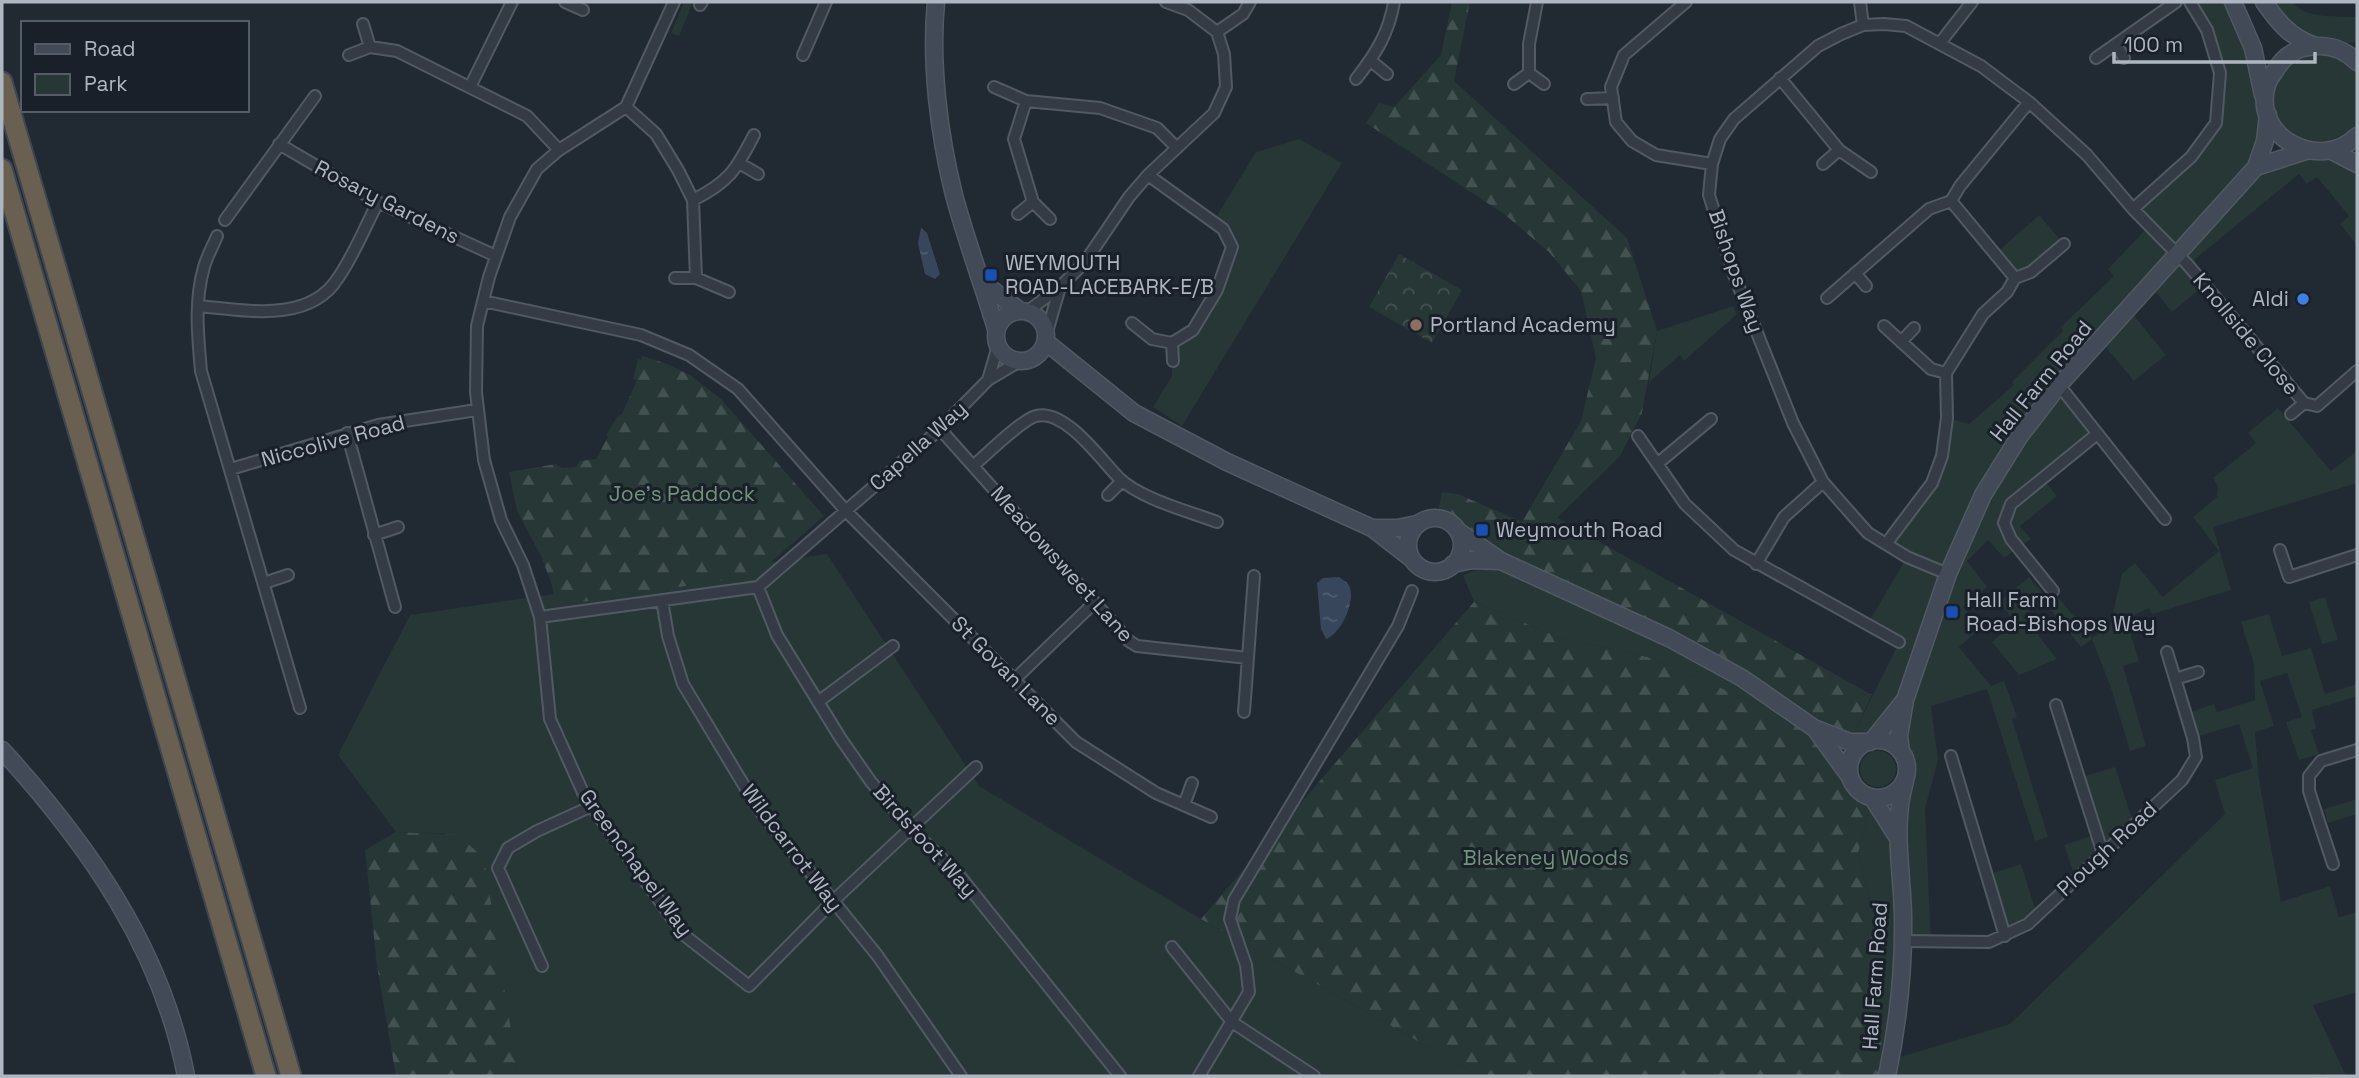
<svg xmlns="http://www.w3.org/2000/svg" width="2359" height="1078" font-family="'Space Grotesk',sans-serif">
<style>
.green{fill:#263736;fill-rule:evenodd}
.forest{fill:url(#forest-firs)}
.park{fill:url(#park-crowns)}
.water{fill:url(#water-ripples)}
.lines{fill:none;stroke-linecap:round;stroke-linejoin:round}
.street-casing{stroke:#515962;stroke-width:14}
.secondary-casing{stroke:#515962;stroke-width:19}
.highway-casing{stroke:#3e464f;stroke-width:23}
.street{stroke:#343b44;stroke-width:10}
.secondary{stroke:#424a57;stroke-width:16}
.highway{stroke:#696052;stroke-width:19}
.transit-dot{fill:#1a4fb4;stroke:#1a2029;stroke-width:2.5}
.shop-dot{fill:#3f7fe0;stroke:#1a2029;stroke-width:2.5}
.education-dot{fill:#8d6e63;stroke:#1a2029;stroke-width:2.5}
.labels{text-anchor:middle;stroke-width:6;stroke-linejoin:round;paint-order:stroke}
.street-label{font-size:21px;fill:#aeb6c1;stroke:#1a2029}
.poi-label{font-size:21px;fill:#aeb6c1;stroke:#1a2029;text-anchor:start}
.park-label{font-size:21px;fill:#709578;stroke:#1a2029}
</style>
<defs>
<pattern id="forest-firs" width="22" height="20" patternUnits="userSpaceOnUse" patternTransform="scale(1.75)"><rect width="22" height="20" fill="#263736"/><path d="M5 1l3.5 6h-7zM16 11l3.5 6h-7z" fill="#435251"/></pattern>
<pattern id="park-crowns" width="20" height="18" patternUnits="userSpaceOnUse" patternTransform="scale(1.75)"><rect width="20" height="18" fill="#263736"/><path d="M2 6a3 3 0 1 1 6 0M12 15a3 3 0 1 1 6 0" fill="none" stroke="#435251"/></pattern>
<pattern id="water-ripples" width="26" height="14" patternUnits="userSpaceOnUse" patternTransform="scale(1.75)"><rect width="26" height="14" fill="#38465b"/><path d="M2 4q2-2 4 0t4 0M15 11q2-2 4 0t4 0" fill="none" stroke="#525e71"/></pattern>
</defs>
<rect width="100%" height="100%" fill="#212933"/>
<path class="green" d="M684,2H693L679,36L671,33Z
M2190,2H2233L2265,101L2279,62L2312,46L2264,2H2292C2305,19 2337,16 2357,17V42L2329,45L2357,62V136L2333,150L2357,164V245L2340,224L2349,216L2317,177L2307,184L2299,174L2189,264L2205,285L2172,312L2150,285L2128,308L2166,355L2134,381L2100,340L2059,385L2097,434L2043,479L2057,496L2020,526L2031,539L2004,558L1988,540L1967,561L1987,587L1963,607L1981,628L1959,647L1991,686L2004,681L2017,717L2012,719L2048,837L2035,841L1987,689L1931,706L1938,760L1925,809L1931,942L1903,941L1897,1026L1873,973V913L1858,853L1872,797L1885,800L1896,835L1907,778L1908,759L1898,741L1905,701C1889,719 1881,737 1854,733L1899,643L1867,625L1907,557L1886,544L1932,483L1947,418L1969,424L2014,385L2012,382L2063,331L2061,327L2114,276L2108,269L2149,226L2133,209L2191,157L2216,123L2220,73ZM2273,126L2291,157L2256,166Z
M1299,139L1342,163L1182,426L1153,407L1172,376V343L1193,330L1232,247L1213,222L1256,152Z
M2039,215L2064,244L2015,278L1995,254Z
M1733,306L1737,314L1684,361L1680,355L1649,382L1657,331Z
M2278,408L2331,471L2357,451V483L2213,527L2231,590L2152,614L2149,608L2126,619L2139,661L2123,666L2146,746L2130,751L2111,688L2092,639L2081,647L2043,600L2023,616L2057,659L2019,675L1992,642L2015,622L1999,602L2029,577L2046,597L2053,591L2092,638L2110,626L2122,574L2135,563L2163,597L2219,551L2193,517L2217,497L2218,486L2213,478L2256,443L2248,433Z
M827,554L979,786L1201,919L1480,1076H518L513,1046L451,834L396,832L338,755L410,615Z
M1501,561L1592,602L1814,728L1647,657L1558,637L1474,602L1463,575Z
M2325,597L2338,640L2322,644L2309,602Z
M2269,614L2282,656L2311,648L2325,694L2357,684V696L2312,710L2316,729L2311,730L2319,754L2299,760L2286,722L2302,717L2287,673L2260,681L2274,726L2255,732L2259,781L2281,902L2330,886L2339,917L2357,912V992L2313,1005L2346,1076H2326L2325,1073L2315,1076H1887L1890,1060L2010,1024L2225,814L2215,780L2253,768L2239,724L2199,736L2192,712L2214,704L2217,712L2255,700L2254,664L2241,622Z
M1860 769a18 18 0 1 1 36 0a18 18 0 1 1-36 0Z
M2115,767L2134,825L2076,879L2064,845L2097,834L2079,778Z
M2357,799V814L2328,823L2324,809Z
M2021,864L2037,915L2005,936L1987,875Z"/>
<path class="forest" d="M1452,2H1470L1454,81L1627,238L1657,331L1642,413L1620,456L1557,518L1872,695L1854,733L1816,728L1848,778L1872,797L1858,853L1873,913V973L1897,1026L1887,1076H1480L1201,919L1474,602L1558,637L1647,657L1810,726L1742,678L1436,524L1442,492L1458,494L1522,522L1581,421L1596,358L1581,291L1549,252L1504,214L1366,123L1379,103L1394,107L1441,55Z
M643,356L670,365L691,376L721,399L824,516L756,575L556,606L551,582L541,556L517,511L509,472L556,464L562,468L576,467L580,461L596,459L608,437L606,435L617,417L622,414L637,380L633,379L638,359L641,360Z
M396,832L458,835L484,858L518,1076H396L377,966L365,850Z"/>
<path class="park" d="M1399,254L1462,290L1432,343L1369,307Z"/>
<path class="water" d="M921,228L927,233L940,274L935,279L925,274L918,243Z
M1339,577C1340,578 1347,582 1348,584C1358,598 1341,634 1326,639L1321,629L1317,583L1323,578Z"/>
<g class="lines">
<defs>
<path id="street" d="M565,2L583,10
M674,2L626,107L559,150L537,169L510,217L489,277L477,326L476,392L484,460L501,520L523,565L540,617L550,719L585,797L684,935L749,986L832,902L976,767
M1686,2L1624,55L1611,87L1616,122L1632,141L1656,155L1712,164
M1860,2L1863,25
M700,5L702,2
M363,24L370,47L397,51L527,116L559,150
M1217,32L1243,14L1250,2
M1940,43L1972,2
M2116,44L2124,58
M349,55L370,47
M803,55L826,2
M2096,58L2176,2
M1371,61L1387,74
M1529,73L1544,84
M1780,78L1839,150L1871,172
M1356,79C1375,55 1389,33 1394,2
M1514,84L1529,73V44L1537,2
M470,87L512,2
M994,87L1026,101L1100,108L1157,128L1177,148
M1587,99L1613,98
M626,107L656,134L678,170L693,200L696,278L729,292
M279,144L378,202L496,256
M739,163L758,174
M1823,164L1839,150
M693,200C729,182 736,170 754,135
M1951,201L2015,278
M1033,202L1050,219
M2133,209L2191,157L2216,123L2220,73L2207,30L2190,2
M1018,214L1033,202L1014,139L1026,101
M225,220L315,96
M217,236C213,246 207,256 204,267C194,301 198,337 201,371L300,708
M1855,273L1866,286
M675,278H696
M1827,298L1929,209L1951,201L1960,186L2029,102
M483,301L641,335L689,355L738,389L846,511L1076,742L1156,793L1211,817
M198,306C244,310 309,324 338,278C354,255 365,227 378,202
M1028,311L1060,287L1085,262L1129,197L1148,175L1214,113L1226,87L1224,54L1217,32L1188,10L1166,2
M1132,323L1152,339L1172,343L1193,330L1217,290L1232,247L1223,229L1148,175
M1884,326L1931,369L1946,373
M1047,332L1060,287
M1901,342L1914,328
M1172,343L1173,361
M988,380L998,346
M2059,385L2165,519
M2304,403L2317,406L2357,371
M940,429L1129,641L1137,646L1248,658
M347,433L395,607
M1638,436L1685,504L1734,550L1899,642
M1657,464L1711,419
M973,466C986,455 1021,420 1036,416C1065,408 1101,460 1119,478C1141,499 1188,511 1217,522
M231,469L378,425L477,410
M1108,495L1122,481
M374,535L398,527
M1886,544L1932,483L1942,456L1947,418L1946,373L1983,314L2007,292L2015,278L2031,272L2064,244
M2280,550L2289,577L2357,555
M1756,564L1784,517L1823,482
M1948,574L1907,557L1868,533L1823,482L1793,423L1734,275L1709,195L1712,164L1720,139L1734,119L1818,46L1841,34L1863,25L1884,24L1906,26L1981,66L2029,102L2087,155L2133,209L2188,265L2304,403L2291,414
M264,583L288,575
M758,587L777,635L841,739L871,782L911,829L959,875L1120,1076
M2053,591L2011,539L2004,523L2011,504L2097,434
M662,600L668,636L683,684L757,807L877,955L961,1076
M540,617L758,587L940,429L988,380L1020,361
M1015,679L1094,603
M2175,679L2198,672
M818,702L893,646
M2056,705L2103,854
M1244,712L1254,576
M1951,756L2005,936
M1184,805L1192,783
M2333,864L2309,791V776L2321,761L2357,750
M1903,941L1989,942L2028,924L2182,780L2196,757L2193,738L2167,652
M1172,947L1232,1022L1314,1076
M542,966L498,868L508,848L537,831L592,806
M1199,1076L1249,992L1246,965L1230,919L1234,900L1398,626L1412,591"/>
<path id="secondary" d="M936,2C930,63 939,135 954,195C966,240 983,285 996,329
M2233,2L2253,48L2263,95
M2264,2C2278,22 2290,37 2313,45
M2357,62C2342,47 2323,43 2303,48C2290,52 2281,60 2275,71C2272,75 2268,81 2267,85C2251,137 2320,173 2357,136
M2332,151L2357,164
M2256,167L2306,151
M982,282L1019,310
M996 336a25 25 0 1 1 50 0a25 25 0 1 1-50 0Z
M1046,342L1134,413L1227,462L1372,528L1412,559
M1408 545a27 27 0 1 1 54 0a27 27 0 1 1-54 0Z
M1372,528H1398L1417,524
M1458,531L1501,561L1669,638L1742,678L1814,728L1850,742H1870
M1453,564L1472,560L1501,561
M1816,730L1850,777
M1849 769a29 29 0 1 1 58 0a29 29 0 1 1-58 0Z
M1872,741L1904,701
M2,750C88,844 162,949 186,1076
M1901,752L1899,736L1905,700L1948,574L1983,495L2019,437L2059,385L2256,167L2265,141L2268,115
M1872,797L1896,835
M1887,1076C1898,1024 1904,969 1903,915C1902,869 1892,826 1905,781"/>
<path id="highway" d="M2,82L291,1076
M2,169L266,1076"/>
</defs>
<use href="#street" class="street-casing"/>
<use href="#secondary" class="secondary-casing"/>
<use href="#highway" class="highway-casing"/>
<use href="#street" class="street"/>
<use href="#secondary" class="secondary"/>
<use href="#highway" class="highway"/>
</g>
<g class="transit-dot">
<rect x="984" y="268" width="14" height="14" rx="3.5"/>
<rect x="1475" y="523" width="14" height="14" rx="3.5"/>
<rect x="1945" y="605" width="14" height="14" rx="3.5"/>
</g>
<circle class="shop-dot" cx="2303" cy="299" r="7"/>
<circle class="education-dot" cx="1416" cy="325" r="7"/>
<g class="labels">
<g class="street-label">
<text transform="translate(387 202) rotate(27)" y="7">Rosary Gardens</text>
<text transform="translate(1736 271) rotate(71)" y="7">Bishops Way</text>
<text transform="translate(2246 334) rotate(50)" y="7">Knollside Close</text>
<text transform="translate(2041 381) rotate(-51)" y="7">Hall Farm Road</text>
<text transform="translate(333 441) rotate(-15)" y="7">Niccolive Road</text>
<text transform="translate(918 446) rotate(-42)" y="7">Capella Way</text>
<text transform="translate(1062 564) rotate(48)" y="7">Meadowsweet Lane</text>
<text transform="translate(1006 671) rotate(45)" y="7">St Govan Lane</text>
<text transform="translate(925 841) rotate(48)" y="7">Birdsfoot Way</text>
<text transform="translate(792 848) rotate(53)" y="7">Wildcarrot Way</text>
<text transform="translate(2107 849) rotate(-43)" y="7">Plough Road</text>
<text transform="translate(636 863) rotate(54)" y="7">Greenchapel Way</text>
<text transform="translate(1875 976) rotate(-86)" y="7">Hall Farm Road</text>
</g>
<g class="poi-label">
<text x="1005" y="270">WEYMOUTH<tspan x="1005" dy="24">ROAD-LACEBARK-E/B</tspan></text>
<text x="2289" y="306" text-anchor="end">Aldi</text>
<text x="1430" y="332">Portland Academy</text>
<text x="1496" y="537">Weymouth Road</text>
<text x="1966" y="607">Hall Farm<tspan x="1966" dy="24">Road-Bishops Way</tspan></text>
</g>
<g class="park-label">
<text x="682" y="501">Joe's Paddock</text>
<text x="1546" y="865">Blakeney Woods</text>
</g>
</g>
<rect width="2359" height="1078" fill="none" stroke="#aeb6c1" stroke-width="7"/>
<rect x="21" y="21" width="228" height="91" fill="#1a2029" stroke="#555c66" stroke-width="2"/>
<rect x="35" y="44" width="35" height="10" fill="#424a57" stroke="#555c66" stroke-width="2"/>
<text x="84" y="56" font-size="21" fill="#aeb6c1">Road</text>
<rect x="35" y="74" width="35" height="21" fill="#263736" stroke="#555c66" stroke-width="2"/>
<text x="84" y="91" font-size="21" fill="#aeb6c1">Park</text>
<path d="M2114 52v10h201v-10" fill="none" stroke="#aeb6c1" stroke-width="3.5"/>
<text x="2124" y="52" font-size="21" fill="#aeb6c1" stroke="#1a2029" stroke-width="5" paint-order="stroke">100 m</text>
</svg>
